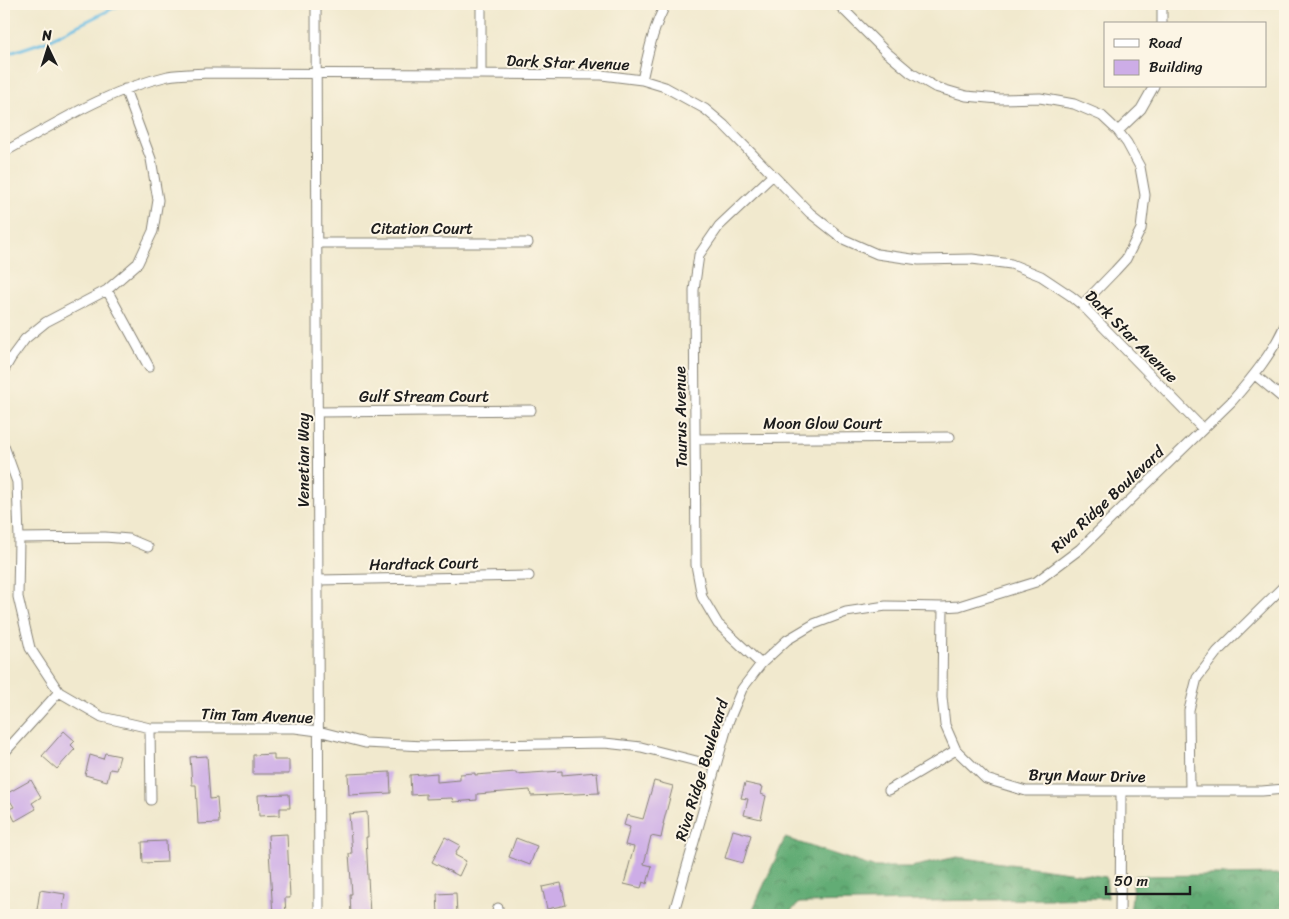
<svg xmlns="http://www.w3.org/2000/svg" width="1289" height="919" font-family="Sriracha,sans-serif">
<style>
.forest{fill:url(#forest-crowns);stroke:#3f6448}
.lines{fill:none;stroke-linecap:round;stroke-linejoin:round}
.stream{stroke:#69bee5;stroke-width:3}
.building{fill:#cdade7}
.street-casing{stroke:#868275;stroke-width:11}
.street{stroke:#fff;stroke-width:9}
.labels{text-anchor:middle;stroke-width:4;stroke-linejoin:round;paint-order:stroke}
.street-label{font-size:16px;fill:#1c1c1c;stroke:#fcf5e5}
</style>
<defs>
<pattern id="forest-crowns" width="20" height="18" patternUnits="userSpaceOnUse" patternTransform="scale(1.25)"><rect width="20" height="18" fill="#62ac74"/><path d="M2 6a3 3 0 1 1 6 0M12 15a3 3 0 1 1 6 0" fill="none" stroke="#508b5e"/></pattern>
</defs>
<rect width="100%" height="100%" fill="#fcf5e5"/>
<filter id="ink" filterUnits="userSpaceOnUse"><feTurbulence type="fractalNoise" baseFrequency=".02" numOctaves="2"/><feDisplacementMap in="SourceGraphic" scale="10" xChannelSelector="R" yChannelSelector="G"/><feConvolveMatrix kernelMatrix="1 2 1 2 8 2 1 2 1" color-interpolation-filters="sRGB"/></filter>
<filter id="wash" filterUnits="userSpaceOnUse"><feTurbulence type="fractalNoise" baseFrequency=".0096" numOctaves="4" result="noise"/><feDisplacementMap in="SourceGraphic" scale="20" xChannelSelector="R" yChannelSelector="G"/><feGaussianBlur stdDeviation="1.12" result="paint"/><feColorMatrix in="noise" values="0 0 0 0 0 0 0 0 0 0 0 0 0 0 0 0 0 1.4 0 .05"/><feComposite in="paint" operator="in"/></filter>
<g filter="url(#wash)">
<rect width="100%" height="100%" fill="#f1e9ce"/>
<path class="forest" d="M785,838L873,867H911L957,857L1106,877L1108,898L800,903L786,915H754V907Z
M1285,874V915H1130L1134,876Z"/>
<g class="lines">
<path class="stream" d="M4,54L10,53L46,41L122,4"/>
</g>
<g id="blocks">
<path class="building" d="M64,731L75,741L71,745L75,749L57,769L42,756Z
M105,753L120,756L116,770L110,769L107,781L85,775L90,755L103,759Z
M274,754V760H289V774H253V755Z
M207,756L210,799L217,798L219,823L198,824L196,785H192L190,757Z
M562,771V775L597,772L599,793L531,796L530,790L477,794V800L453,802L452,798L426,799V794L411,795L410,775L437,773V782L460,780V774L475,773V775L516,772V774Z
M390,772L391,793L349,795L348,774Z
M31,780L41,797L32,803L36,809L15,821L9,809L14,807L6,794Z
M654,781L673,786L663,824H664L661,838L651,836L644,864L652,866L647,884L643,882L641,888L624,884L634,847L625,845L630,827L624,825L627,815L643,819Z
M745,783L763,787L761,794L766,796L761,819L744,815L748,799L741,798Z
M289,794L290,808H280V815L259,816L258,795Z
M367,812L368,837H366L370,915H351L350,894H352L349,854H352L349,814Z
M733,830L751,835L743,863L725,858Z
M287,834L290,898H285L286,915H273L268,835Z
M445,837L460,845L455,855L466,861L459,876L432,862Z
M516,838L537,846L530,865L509,857Z
M166,841L167,862L143,863L142,842Z
M561,883L566,905L547,909L542,887Z
M40,890L65,894L62,915H50V912L37,910Z
M456,893L457,915H438L437,894Z"/>
</g>
</g>
<g filter="url(#ink)">
<use href="#blocks" fill-opacity="0" stroke="#868275" stroke-width="1"/>
<g class="lines">
<defs>
<path id="street" d="M316,4L319,915
M481,4V74
M838,4L886,52L911,73L935,87L966,96L999,99L1040,98L1074,104L1102,116L1118,131L1127,143L1140,167L1145,195L1141,229L1126,259L1115,271L1082,305
M1162,4V24
M642,80C648,54 653,27 666,4
M1118,131L1141,109L1154,86
M4,152C57,123 108,90 168,76C180,74 194,74 206,73L481,74L602,75L642,80L665,87L705,109L724,125L810,213L843,239L877,254L919,260L972,259L1011,264L1041,276L1071,296L1082,305L1203,429
M317,243H528
M107,290L149,367
M4,370L11,358L25,339L46,322L107,290L138,263L153,231L158,200L151,159L125,89
M1255,375L1285,400
M318,412L531,410
M695,439L950,437
M4,446L17,482L19,538L18,597L30,648L59,692L102,717L150,728H295L318,731L365,743L424,746L605,743L641,747L716,766
M19,538L105,537L129,539L148,547
M319,580L529,576
M943,607L942,697L945,725L956,750L986,779L1026,791H1262L1285,789
M761,664L718,624L702,597L696,565L694,290L699,255L719,226L773,175
M150,728L151,800
M4,753L59,692
M889,790L956,750
M1190,791L1189,710L1197,678L1217,652L1285,585
M496,915L498,908
M673,915L729,720L742,689L761,664L787,640L814,624L846,612L886,606L943,607L959,606L1036,582L1080,549L1232,401C1252,378 1272,354 1285,325
M1120,915L1121,792"/>
</defs>
<use href="#street" class="street-casing"/>
<use href="#street" class="street"/>
</g>
</g>
<g class="labels">
<g class="street-label">
<text transform="translate(568 62) rotate(2)" y="6">Dark Star Avenue</text>
<text x="422" y="234">Citation Court</text>
<text transform="translate(1132 336) rotate(45)" y="6">Dark Star Avenue</text>
<text x="424" y="402">Gulf Stream Court</text>
<text transform="translate(680 417) rotate(-91)" y="6">Taurus Avenue</text>
<text x="823" y="429">Moon Glow Court</text>
<text transform="translate(303 460) rotate(-90)" y="6">Venetian Way</text>
<text transform="translate(1107 499) rotate(-43)" y="6">Riva Ridge Boulevard</text>
<text transform="translate(424 563) rotate(-1)" y="6">Hardtack Court</text>
<text transform="translate(257 715) rotate(2)" y="6">Tim Tam Avenue</text>
<text transform="translate(701 770) rotate(-73)" y="6">Riva Ridge Boulevard</text>
<text transform="translate(1087 775) rotate(1)" y="6">Bryn Mawr Drive</text>
</g>
</g>
<rect width="1289" height="919" fill="none" stroke="#fcf5e5" stroke-width="20"/>
<rect x="1104" y="22" width="162" height="65" fill="#fcf5e5" stroke="#a29e95"/>
<rect x="1114" y="39" width="25" height="8" fill="#ffffff" stroke="#a29e95"/>
<text x="1149" y="48" font-size="15" fill="#1c1c1c">Road</text>
<rect x="1114" y="60" width="25" height="15" fill="#cdade7" stroke="#a29e95"/>
<text x="1149" y="72" font-size="15" fill="#1c1c1c">Building</text>
<g transform="translate(48 48) rotate(356)" stroke="#fcf5e5" stroke-width="4" paint-order="stroke">
<path d="M0-4L9 19L0 12L-9 19Z" fill="#1c1c1c"/>
<text y="-8" font-size="14" font-weight="bold" text-anchor="middle" fill="#1c1c1c">N</text>
</g>
<path d="M1106 886v8h84v-8" fill="none" stroke="#1c1c1c" stroke-width="2.5"/>
<text x="1114" y="886" font-size="15" fill="#1c1c1c" stroke="#fcf5e5" stroke-width="4" paint-order="stroke">50 m</text>
</svg>
